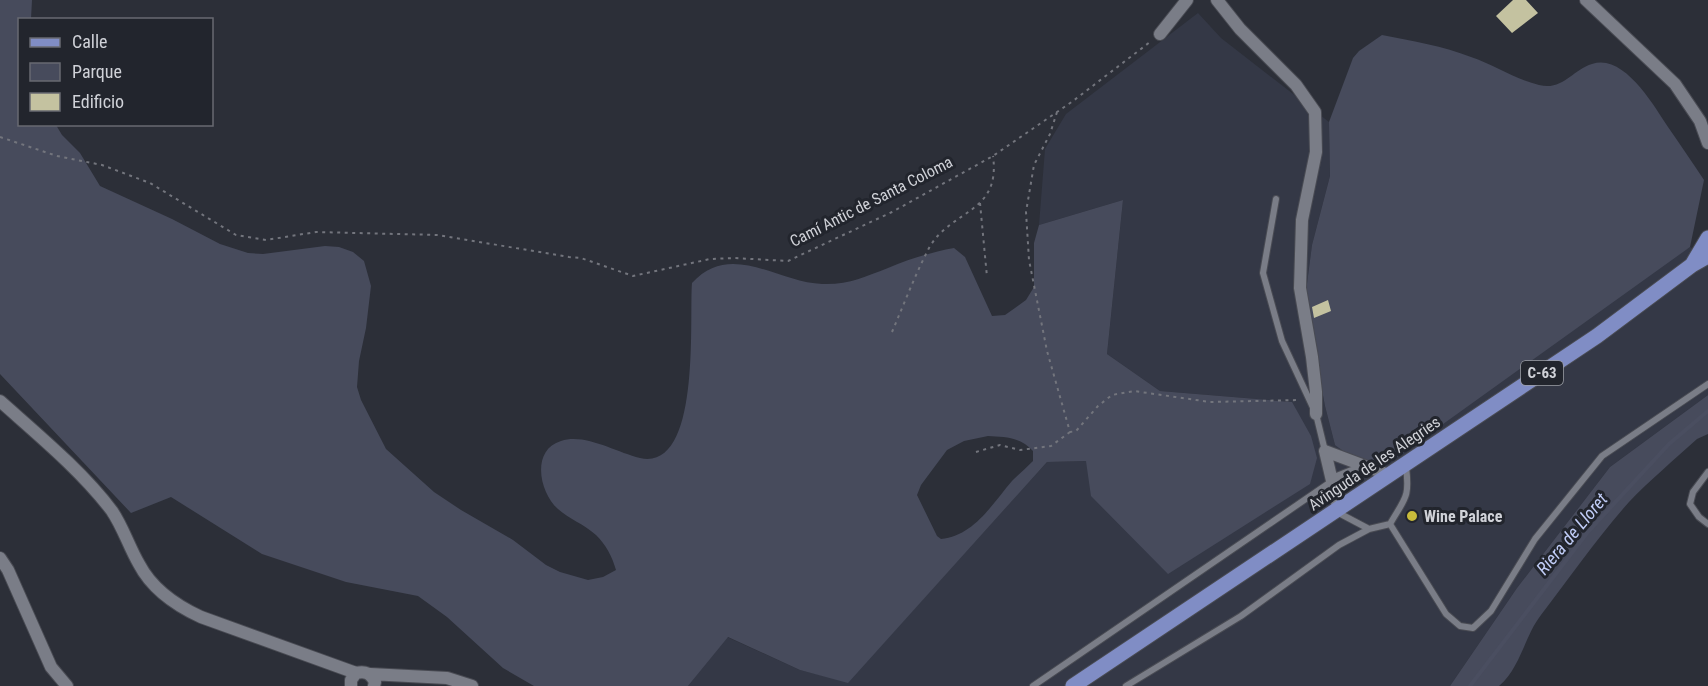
<svg xmlns="http://www.w3.org/2000/svg" width="1708" height="686" font-family="'Roboto Condensed',sans-serif">
<style>
.built{fill:#343846}
.green{fill:#474b5c;fill-rule:evenodd}
.lines{fill:none;stroke-linecap:round;stroke-linejoin:round}
.stream{stroke:#4a4e60;stroke-width:4}
.building{fill:#c4c2a0}
.lane-casing{stroke:#494b53;stroke-width:8}
.street-casing{stroke:#494b53;stroke-width:14}
.primary-casing{stroke:#494b53;stroke-width:17}
.path{stroke:#73757d;stroke-width:2;stroke-dasharray:3 4.5;stroke-linecap:butt}
.lane{stroke:#7a7d87;stroke-width:6}
.street{stroke:#7a7d87;stroke-width:12}
.primary{stroke:#808dc5;stroke-width:15}
.poi-dot{fill:#c8bb3b;stroke:#22252d;stroke-width:2}
.labels{text-anchor:middle;stroke-width:6;stroke-linejoin:round;paint-order:stroke}
.shield{fill:#22252d;stroke:#9c9ea5;stroke-width:1.5}
.shield-label{font-size:15px;font-weight:bold;fill:#d0d2d8}
.street-label{font-size:16px;fill:#d0d2d8;stroke:#22252d}
.poi-label{font-size:16px;font-weight:bold;fill:#d0d2d8;stroke:#22252d;text-anchor:start}
.water-label{font-size:18px;font-style:italic;fill:#c0ccf6;stroke:#22252d}
</style>
<rect width="100%" height="100%" fill="#2c2f38"/>
<path class="built" d="M1198,13L1221,38L1329,122L1330,176L1312,245L1305,299L1325,406L1335,445L1690,247L1708,256V395L1610,467L1517,588L1450,686H688L727,637L800,670L848,682L1047,462L1086,461L1292,402L1160,391L1107,354L1123,200L1039,225L1045,149L1066,114Z"/>
<path class="green" d="M0,0H32L31,19L20,20V124L56,125L62,135L80,153L100,186L172,219L220,244L248,253L263,254L325,246L339,247L353,252L364,261L371,286L366,328L359,361L357,387L361,400L386,449L434,492L461,510L513,540L546,565L560,572L588,580L603,577L616,570C612,556 606,545 596,535C584,524 569,519 558,509C539,492 531,450 561,441C585,433 615,452 640,458C702,472 689,317 692,283C731,240 778,283 822,284C849,285 864,277 888,268C909,259 932,252 954,248L965,257L992,316L1005,315L1015,308L1026,300L1034,287V243L1039,225L1123,200L1107,354L1160,391L1292,402L1311,436L1317,458L1310,484L1168,574L1091,496L1086,461L1047,462L848,683L800,670L728,637L688,686H534L503,668L447,617L418,596L346,582L262,554L171,497L131,513L0,374ZM988,436C1005,437 1021,437 1033,451V461C1026,468 1019,474 1012,481C993,503 974,536 941,539L937,536L917,495L921,485L947,450L964,441Z
M1382,35C1413,41 1443,46 1471,57C1494,65 1515,79 1539,85C1563,91 1572,70 1592,64C1624,53 1654,106 1668,127C1680,144 1692,162 1704,180L1690,247L1386,465L1350,456L1335,445L1325,406L1305,299L1312,245L1330,176L1329,122L1353,58L1359,51Z
M1708,395V434L1697,439C1674,460 1650,480 1629,502C1597,538 1570,577 1541,615C1524,637 1521,667 1499,686H1450L1517,588L1610,467Z"/>
<g class="lines">
<path class="stream" d="M1470,686L1587,533L1669,444L1708,411"/>
</g>
<path class="building" d="M1513,0H1526L1538,13L1512,33L1496,16Z
M1328,300L1331,311L1314,318L1312,307Z"/>
<g class="lines">
<defs>
<path id="lane" d="M1276,199L1263,273L1282,341L1316,414L1325,451
M1708,472L1693,492L1690,504L1699,517L1708,524
M1390,524L1446,614L1460,626L1473,628L1491,611L1535,539L1602,456L1708,384
M1033,686L1332,481L1335,511L1369,529L1390,524C1405,498 1410,498 1406,467
M1126,686L1241,616L1339,545L1369,529"/>
<path id="street" d="M1217,0L1240,29L1296,85L1315,112L1316,152L1302,220L1300,288L1312,357L1316,392V414
M1586,0L1675,84L1700,121L1708,143
M1160,34L1187,0
M0,401C37,434 82,471 112,511C123,527 129,547 139,564C152,589 177,606 201,617L356,673
M1325,451L1332,481L1367,467
M1325,451L1389,475
M0,558L8,570L51,667L67,686
M370,674L447,678L472,686
M351,686V680L356,673C366,671 370,673 375,682L374,686"/>
<path id="primary" d="M1692,265L1708,238
M1073,686L1597,336L1692,265L1708,256"/>
</defs>
<use href="#lane" class="lane-casing"/>
<use href="#street" class="street-casing"/>
<use href="#primary" class="primary-casing"/>
<path class="path" d="M1057,112L1050,134L1034,165L1026,212L1029,260L1047,351L1070,432L1076,431L1098,406L1112,395L1134,391L1210,402L1299,400
M0,137L57,156L102,165L150,183L236,235L266,240L316,232L438,235L569,257L581,258L633,276L710,259L734,258L788,261L892,212L993,156L1073,101L1150,42
M980,203L987,277
M892,332C904,304 915,275 929,248C951,209 1001,214 993,156
M976,452L1000,445L1020,450L1051,446L1070,432"/>
<use href="#lane" class="lane"/>
<use href="#street" class="street"/>
<use href="#primary" class="primary"/>
</g>
<circle class="poi-dot" cx="1412" cy="516" r="6"/>
<g class="labels">
<rect class="shield" x="1521" y="361" width="42" height="24" rx="4.5"/>
<g class="shield-label">
<text x="1542" y="378">C-63</text>
</g>
<g class="street-label">
<text transform="translate(871 201) rotate(-27)" y="6">Camí Antic de Santa Coloma</text>
<text transform="translate(1374 463) rotate(-34)" y="6">Avinguda de les Alegries</text>
</g>
<g class="poi-label">
<text x="1424" y="522">Wine Palace</text>
</g>
<g class="water-label">
<text transform="translate(1572 534) rotate(-50)" y="6">Riera de Lloret</text>
</g>
</g>
<rect x="18" y="18" width="195" height="108" fill="#22252d" stroke="#686a71" stroke-width="1.5"/>
<rect x="30" y="38" width="30" height="9" fill="#808dc5" stroke="#686a71" stroke-width="1.5"/>
<text x="72" y="48" font-size="18" fill="#d0d2d8">Calle</text>
<rect x="30" y="63" width="30" height="18" fill="#474b5c" stroke="#686a71" stroke-width="1.5"/>
<text x="72" y="78" font-size="18" fill="#d0d2d8">Parque</text>
<rect x="30" y="93" width="30" height="18" fill="#c4c2a0" stroke="#686a71" stroke-width="1.5"/>
<text x="72" y="108" font-size="18" fill="#d0d2d8">Edificio</text>
</svg>
